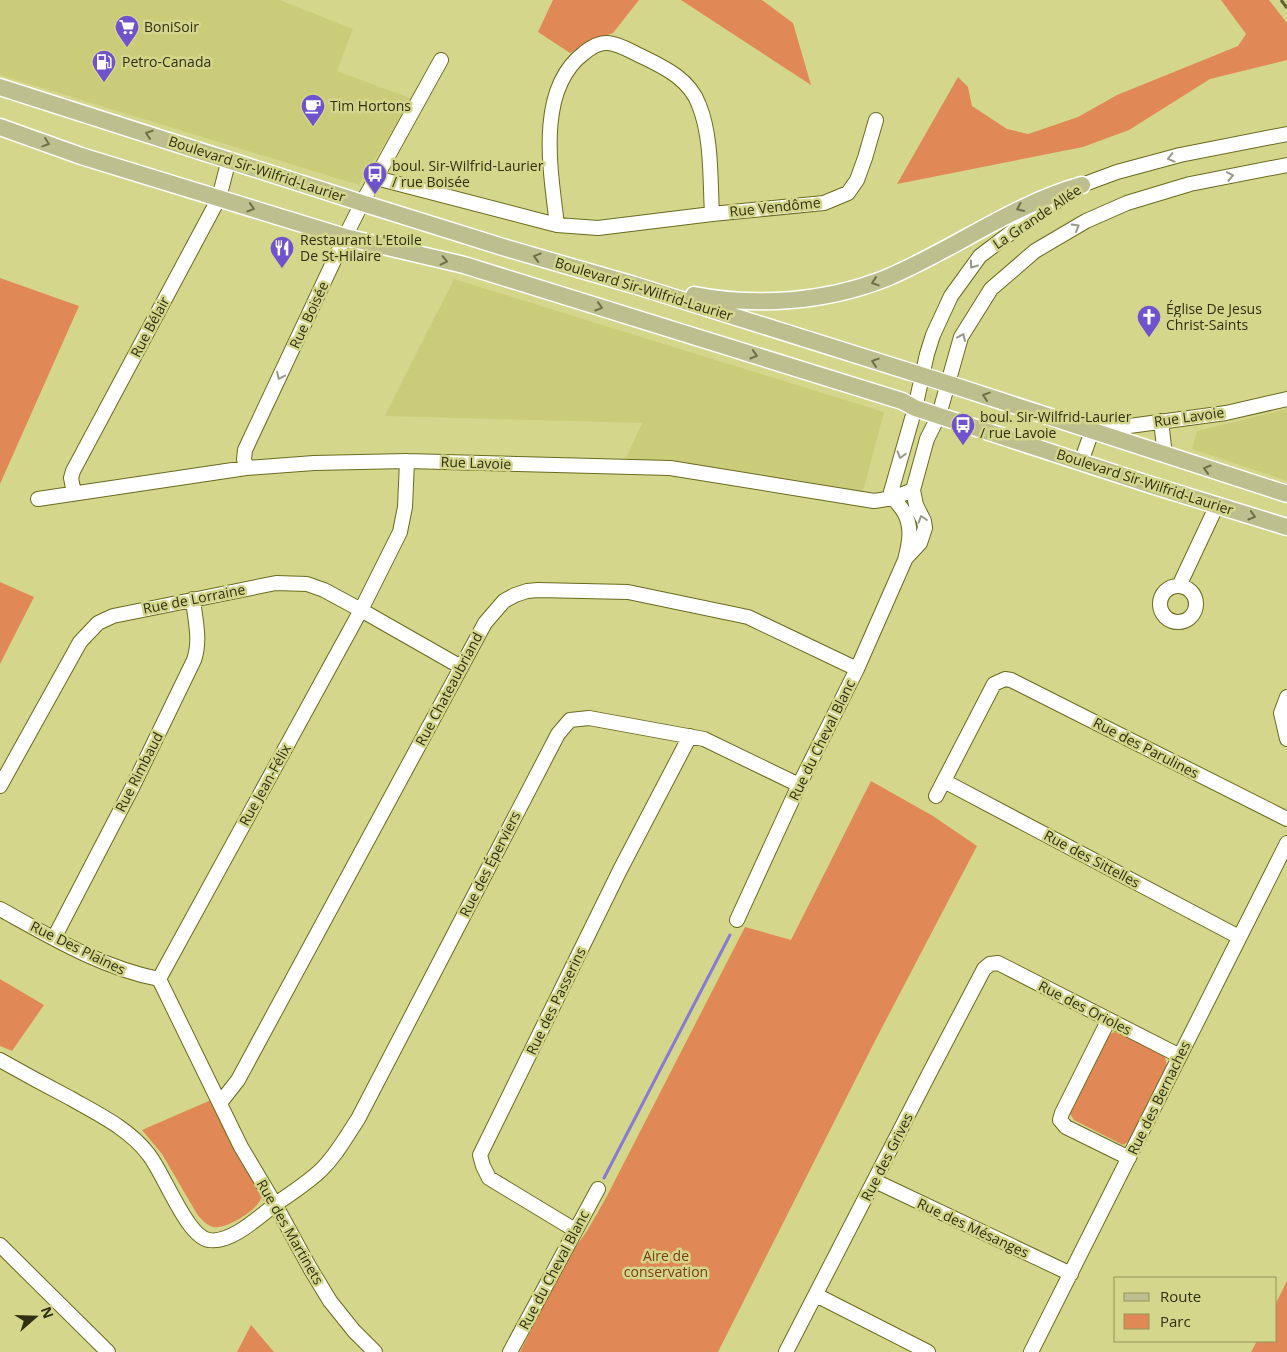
<svg xmlns="http://www.w3.org/2000/svg" width="1287" height="1352" font-family="'Open Sans',sans-serif">
<style>
.built{fill:#cacc79}
.green{fill:#e18956}
.lines{fill:none;stroke-linecap:round;stroke-linejoin:round}
.stream{stroke:#8979d6;stroke-width:3}
.minor-casing{stroke:#6a6b1e;stroke-width:16}
.major-casing{stroke:#fff;stroke-width:19}
.minor{stroke:#fff;stroke-width:14}
.major{stroke:#bebf8e;stroke-width:16}
.rail{stroke:#5f6134;stroke-width:3;stroke-dasharray:10 5;stroke-linecap:butt}
.oneway{stroke:#6f7049}
.oneway2{stroke:#979888}
.labels{text-anchor:middle;stroke-width:5;stroke-linejoin:round;paint-order:stroke}
.poi-label{font-size:14px;fill:#2f3011;stroke:#d4d78b;text-anchor:start}
.street-label{font-size:14px;fill:#2f3011;stroke:#d4d78b}
.park-label{font-size:14px;fill:#7a3c14;stroke:#d4d78b}
</style>
<rect width="100%" height="100%" fill="#d4d78b"/>
<path class="built" d="M0,0H280L353,29L337,71L413,99L359,185L0,75Z
M454,279L884,412L861,499L622,467L642,423L385,416Z
M1287,409V481L1192,449L1197,431Z"/>
<path class="green" d="M553,0H639L613,33L593,40L570,53L538,32Z
M681,0H762L793,23L811,85Z
M1221,0H1269L1287,23V60L1210,79L1129,130L1083,147L897,184L958,77L968,87L972,106L1007,129L1028,134L1078,117L1117,95L1238,46L1246,34Z
M0,278L79,306L0,484Z
M0,582L34,597L0,664Z
M871,781L933,816L977,846L876,1039L718,1352H520L566,1260L587,1231L607,1196L745,927L791,940Z
M0,979L44,1005L12,1051L0,1046Z
M1116,1032L1120,1033L1165,1057L1167,1066L1131,1140L1123,1145L1074,1120L1070,1114L1107,1037L1111,1033Z
M211,1100L236,1153L262,1196C260,1209 226,1230 213,1227C206,1225 201,1219 197,1214L162,1154L142,1130Z
M1287,1281V1352H1251L1257,1341H1276V1303Z
M251,1325L274,1352H237Z"/>
<g class="lines">
<path class="stream" d="M604,1178L730,935"/>
<defs>
<path id="minor" d="M376,178L557,225L598,228L712,214L824,203L848,193L857,180L865,158L876,120
M557,225C551,173 535,90 584,53C590,48 599,42 608,43C620,44 632,52 643,57C666,68 690,80 699,105C712,137 710,179 712,214
M1161,421L1165,455
M1081,462L1092,431L1226,413L1287,399
M246,468L244,459L245,450L345,237L362,203L441,60
M74,493L71,478L73,471L219,198L229,159
M38,499L246,468L314,463L407,461L670,468L874,501L893,498L913,490
M906,558L920,543L925,528L924,521L916,505L913,490L927,439L939,415L961,337L991,289L1035,251L1086,221L1127,203L1190,184L1287,165
M1179,586L1217,505
M1160 604a18 18 0 1 1 36 0a18 18 0 1 1-36 0Z
M1287,697L1281,713L1287,739
M944,781L1239,937
M0,786L80,642L98,623L113,616L276,583L307,584L324,590L361,610L461,667
M936,796L994,684L1005,679L1011,680L1287,819
M0,909C51,937 102,968 159,979
M737,920L799,785L857,669L905,560C909,544 913,528 904,512C900,505 893,500 891,492L915,408L927,354L933,335L951,296L980,256L1029,219L1082,185L1117,172L1180,155L1287,134
M54,938L133,786L194,660C201,640 195,620 193,599
M159,979L361,610L400,532L405,507L407,461
M159,979L241,1147L275,1204L310,1268L330,1301L354,1331L375,1352
M1108,1021L1062,1113L1060,1120L1066,1127L1129,1158
M0,1060C23,1073 47,1086 70,1098C98,1114 130,1129 149,1155C164,1174 187,1237 209,1240C231,1244 261,1215 277,1203C292,1193 307,1183 320,1171C336,1156 346,1137 358,1119L558,734L570,720L589,718L704,739L799,785
M220,1103L238,1080L485,623L504,601L515,595L527,591L538,590L628,592L748,617L857,669
M875,1181L1071,1274
M575,1230L489,1178L483,1166L480,1155L620,870L690,736
M0,1245L108,1352
M816,1295L928,1352
M510,1352L598,1189
M786,1352L931,1070L984,969L990,964L998,963L1180,1056
M1031,1352L1287,843"/>
<path id="major" d="M0,87L362,203L506,248L634,285L949,384L1287,494
M0,127L81,156L345,237L464,265L902,401L915,408L1151,485L1287,527
M694,295C756,307 825,302 884,279C952,251 1011,205 1082,185"/>
</defs>
<use href="#minor" class="minor-casing"/>
<use href="#major" class="major-casing"/>
<use href="#minor" class="minor"/>
<use href="#major" class="major"/>
<path class="rail" d="M1281,0L1287,8"/>
</g>
<defs><path id="oneway-chevron" d="M-2-3.5L2.5 0L-2 3.5" fill="none" stroke-width="1.6" stroke-linecap="round" stroke-linejoin="round" transform="scale(1.25)"/></defs>
<g class="oneway">
<use href="#oneway-chevron" transform="translate(149 134) rotate(-162)"/>
<use href="#oneway-chevron" transform="translate(46 143) rotate(19)"/>
<use href="#oneway-chevron" transform="translate(251 208) rotate(17)"/>
<use href="#oneway-chevron" transform="translate(1020 208) rotate(156)"/>
<use href="#oneway-chevron" transform="translate(537 257) rotate(-164)"/>
<use href="#oneway-chevron" transform="translate(444 261) rotate(13)"/>
<use href="#oneway-chevron" transform="translate(875 282) rotate(162)"/>
<use href="#oneway-chevron" transform="translate(599 307) rotate(17)"/>
<use href="#oneway-chevron" transform="translate(754 355) rotate(17)"/>
<use href="#oneway-chevron" transform="translate(875 362) rotate(-162)"/>
<use href="#oneway-chevron" transform="translate(986 396) rotate(-162)"/>
<use href="#oneway-chevron" transform="translate(1207 469) rotate(-163)"/>
<use href="#oneway-chevron" transform="translate(1252 516) rotate(17)"/>
</g>
<g class="oneway2">
<use href="#oneway-chevron" transform="translate(1171 158) rotate(165)"/>
<use href="#oneway-chevron" transform="translate(1230 176) rotate(-11)"/>
<use href="#oneway-chevron" transform="translate(1076 227) rotate(-30)"/>
<use href="#oneway-chevron" transform="translate(973 265) rotate(126)"/>
<use href="#oneway-chevron" transform="translate(962 337) rotate(-67)"/>
<use href="#oneway-chevron" transform="translate(280 376) rotate(115)"/>
<use href="#oneway-chevron" transform="translate(901 455) rotate(106)"/>
<use href="#oneway-chevron" transform="translate(922 519) rotate(-108)"/>
</g>
<defs>
<symbol id="supermarket-pin" viewBox="-11 -11 22 30"><path d="M0 17L-7.5 6A9.5 9.5 0 1 1 7.5 6Z" fill="#6f53cc" stroke="#d4d78b"/><path d="M-6-5.5h2.5l.6 2H6L4.5 2H-2.5L-4.4-4H-6ZM-1.5 3.2a1.3 1.3 0 1 0 .1 0ZM3 3.2a1.3 1.3 0 1 0 .1 0Z" fill="#fff"/></symbol>
<symbol id="fuel-pin" viewBox="-11 -11 22 30"><path d="M0 17L-7.5 6A9.5 9.5 0 1 1 7.5 6Z" fill="#6f53cc" stroke="#d4d78b"/><path d="M-5.5-6h7V0h2V4h1.3V-2.5L3-4.5l.8-.8L6-3V5H2.5V1h-1V6h-7ZM-4.2-4.7v3.2H.2V-4.7Z" fill="#fff"/></symbol>
<symbol id="cafe-pin" viewBox="-11 -11 22 30"><path d="M0 17L-7.5 6A9.5 9.5 0 1 1 7.5 6Z" fill="#6f53cc" stroke="#d4d78b"/><path d="M-5.5-4.5H6V0H3Q3 3.5 0 3.5H-2.5Q-5.5 3.5-5.5 0ZM3-3.2v2h1.7v-2ZM-6 4.5H4V6H-6Z" fill="#fff"/></symbol>
<symbol id="bus-pin" viewBox="-11 -11 22 30"><path d="M0 17L-7.5 6A9.5 9.5 0 1 1 7.5 6Z" fill="#6f53cc" stroke="#d4d78b"/><path d="M-5-6H5V4H4V6H2V4H-2V6H-4V4H-5ZM-3.5-4V0h7V-4ZM-3.5 1.2v1.5H-2V1.2ZM2 1.2v1.5H3.5V1.2Z" fill="#fff"/></symbol>
<symbol id="restaurant-pin" viewBox="-11 -11 22 30"><path d="M0 17L-7.5 6A9.5 9.5 0 1 1 7.5 6Z" fill="#6f53cc" stroke="#d4d78b"/><path d="M-5-6h1v4h1v-4h1v4h1v-4h1v5L-1.5 .5V6h-2V.5L-5-1ZM5-6V6H3V1.5H1.5Q1.5-4 5-6Z" fill="#fff"/></symbol>
<symbol id="church-pin" viewBox="-11 -11 22 30"><path d="M0 17L-7.5 6A9.5 9.5 0 1 1 7.5 6Z" fill="#6f53cc" stroke="#d4d78b"/><path d="M-1.2-6h2.4v3.5h3.3v2.4h-3.3V6h-2.4V-.1h-3.3v-2.4h3.3Z" fill="#fff"/></symbol>
</defs>
<g fill-rule="evenodd">
<use href="#supermarket-pin" x="113" y="13" width="28" height="38"/>
<use href="#fuel-pin" x="90" y="48" width="28" height="38"/>
<use href="#cafe-pin" x="299" y="92" width="28" height="38"/>
<use href="#bus-pin" x="361" y="160" width="28" height="38"/>
<use href="#restaurant-pin" x="268" y="234" width="28" height="38"/>
<use href="#church-pin" x="1135" y="303" width="28" height="38"/>
<use href="#bus-pin" x="949" y="411" width="28" height="38"/>
</g>
<g class="labels">
<g class="poi-label">
<text x="144" y="32">BoniSoir</text>
<text x="122" y="67">Petro-Canada</text>
<text x="330" y="111">Tim Hortons</text>
<text x="392" y="171">boul. Sir-Wilfrid-Laurier<tspan x="392" dy="16">/ rue Boisée</tspan></text>
<text x="300" y="245">Restaurant L'Etoile<tspan x="300" dy="16">De St-Hilaire</tspan></text>
<text x="1166" y="314">Église De Jesus<tspan x="1166" dy="16">Christ-Saints</tspan></text>
<text x="980" y="422">boul. Sir-Wilfrid-Laurier<tspan x="980" dy="16">/ rue Lavoie</tspan></text>
</g>
<g class="street-label">
<text transform="translate(257 169) rotate(18)" y="5">Boulevard Sir-Wilfrid-Laurier</text>
<text transform="translate(775 207) rotate(-6)" y="5">Rue Vendôme</text>
<text transform="translate(1037 217) rotate(-34)" y="5">La Grande Allée</text>
<text transform="translate(644 289) rotate(17)" y="5">Boulevard Sir-Wilfrid-Laurier</text>
<text transform="translate(309 315) rotate(-65)" y="5">Rue Boisée</text>
<text transform="translate(150 327) rotate(-62)" y="5">Rue Bélair</text>
<text transform="translate(1189 417) rotate(-8)" y="5">Rue Lavoie</text>
<text transform="translate(476 463) rotate(2)" y="5">Rue Lavoie</text>
<text transform="translate(1145 482) rotate(18)" y="5">Boulevard Sir-Wilfrid-Laurier</text>
<text transform="translate(194 599) rotate(-11)" y="5">Rue de Lorraine</text>
<text transform="translate(449 689) rotate(-62)" y="5">Rue Chateaubriand</text>
<text transform="translate(822 740) rotate(-64)" y="5">Rue du Cheval Blanc</text>
<text transform="translate(1146 748) rotate(27)" y="5">Rue des Parulines</text>
<text transform="translate(139 772) rotate(-63)" y="5">Rue Rimbaud</text>
<text transform="translate(265 785) rotate(-61)" y="5">Rue Jean-Félix</text>
<text transform="translate(1092 859) rotate(28)" y="5">Rue des Sittelles</text>
<text transform="translate(490 864) rotate(-63)" y="5">Rue des Éperviers</text>
<text transform="translate(78 948) rotate(26)" y="5">Rue Des Plaines</text>
<text transform="translate(556 1001) rotate(-64)" y="5">Rue des Passerins</text>
<text transform="translate(1085 1008) rotate(27)" y="5">Rue des Orioles</text>
<text transform="translate(1159 1098) rotate(-64)" y="5">Rue des Bernaches</text>
<text transform="translate(887 1157) rotate(-63)" y="5">Rue des Grives</text>
<text transform="translate(973 1228) rotate(25)" y="5">Rue des Mésanges</text>
<text transform="translate(290 1232) rotate(60)" y="5">Rue des Martinets</text>
<text transform="translate(554 1270) rotate(-62)" y="5">Rue du Cheval Blanc</text>
</g>
<g class="park-label">
<text x="666" y="1261">Aire de<tspan x="666" dy="16">conservation</tspan></text>
</g>
</g>
<rect x="1114" y="1277" width="162" height="65" fill="#d4d78b" stroke="#92945a"/>
<rect x="1124" y="1293" width="25" height="8" fill="#bebf8e" stroke="#92945a"/>
<text x="1160" y="1302" font-size="15" fill="#2f3011">Route</text>
<rect x="1124" y="1314" width="25" height="15" fill="#e18956" stroke="#92945a"/>
<text x="1160" y="1327" font-size="15" fill="#2f3011">Parc</text>
<g transform="translate(35 1317) rotate(70)" stroke="#d4d78b" stroke-width="4" paint-order="stroke">
<path d="M0-4L9 19L0 12L-9 19Z" fill="#2f3011"/>
<text y="-8" font-size="14" font-weight="bold" text-anchor="middle" fill="#2f3011">N</text>
</g>
</svg>
